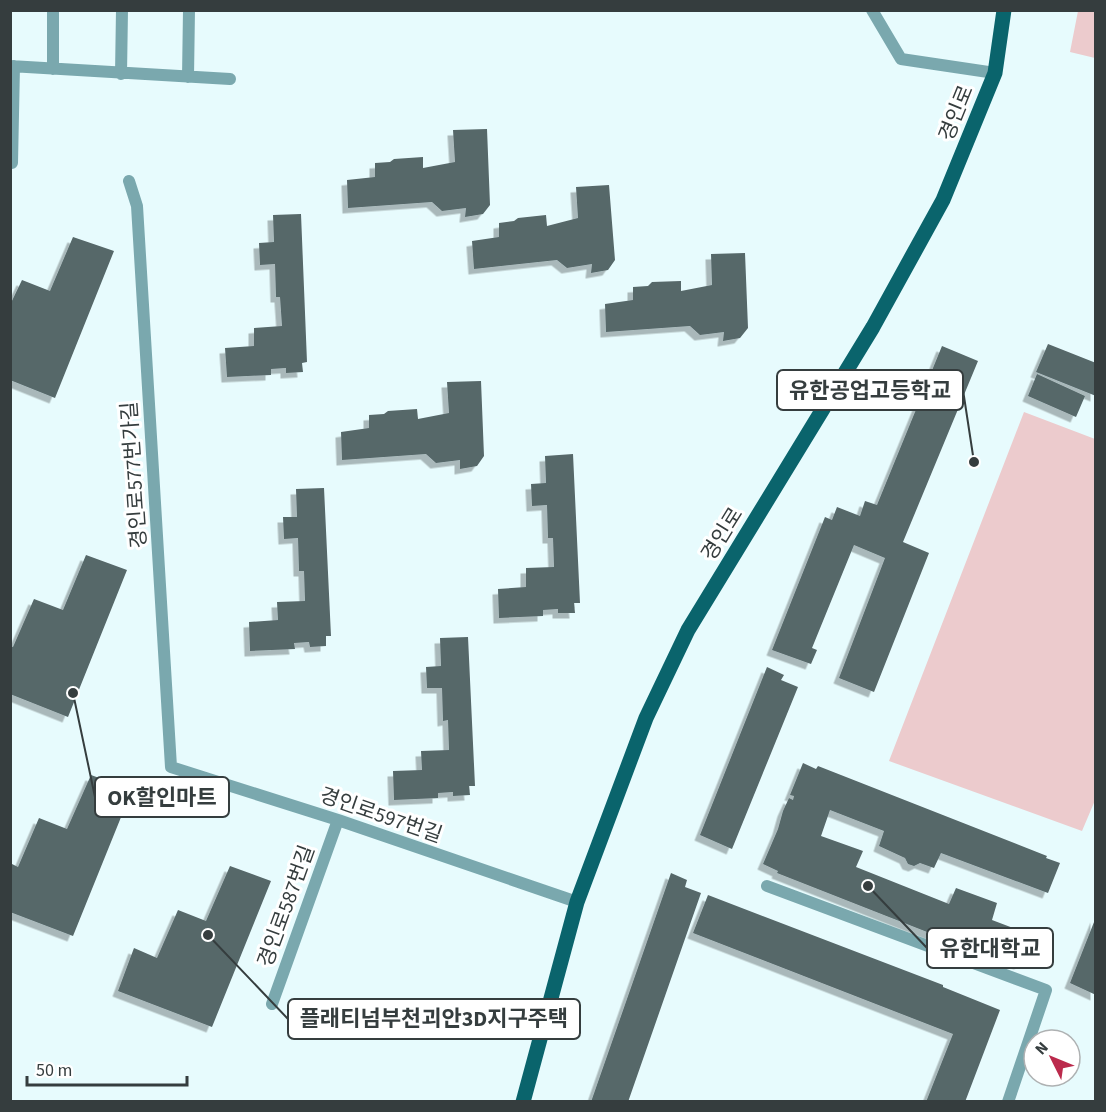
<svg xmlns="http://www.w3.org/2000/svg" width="1106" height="1112" font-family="'Source Sans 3','Noto Sans KR',sans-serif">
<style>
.green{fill:#eccbcd}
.building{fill:#566769;filter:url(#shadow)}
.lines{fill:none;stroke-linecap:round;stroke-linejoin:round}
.lane{stroke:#7aa8ae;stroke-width:12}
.primary{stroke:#0a646c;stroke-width:15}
.labels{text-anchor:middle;stroke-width:6;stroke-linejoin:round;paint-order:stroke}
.street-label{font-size:21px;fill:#353d3e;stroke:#fff}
.leader{fill:none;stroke:#353d3e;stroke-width:2}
.callout-dot{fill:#353d3e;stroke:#fff;stroke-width:2}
.callout{fill:#fff;stroke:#353d3e;stroke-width:2}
.callout-label{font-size:22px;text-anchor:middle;font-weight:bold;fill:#353d3e}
</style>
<defs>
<filter id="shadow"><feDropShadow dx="-5.5" dy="5.5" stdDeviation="0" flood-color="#0004"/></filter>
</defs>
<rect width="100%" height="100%" fill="#e7fbfd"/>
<path class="green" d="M1078,11H1095V58L1070,52Z
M1024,412L1095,439L1096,798L1082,831L889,761Z"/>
<path class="building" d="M487,129L490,205L483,214L465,217L466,208L442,211L432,202L348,208L347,180L375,177V163L390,162L394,159L423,157V168L455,162L453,130Z
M609,185L615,260L608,270L591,273L592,264L567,268L557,260L474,269L472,241L499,237V223L514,221L518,218L546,215L547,226L578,218L576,187Z
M301,214L307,362L302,363L303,372L286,373V368L271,369V375L227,377L225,348L254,346V328L282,326L280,297H276L275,264L260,265L259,243L274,242L273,215Z
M73,237L114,251L55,398L10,380V305L22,280L50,291Z
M745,253L748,328L740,338L723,341L724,332L700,335L690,326L606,332L605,304L633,300V287L648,286L652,282L681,281V291L712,285L711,254Z
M1048,344L1096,363V396L1036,372Z
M942,346L978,361L903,542L929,553L874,692L839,678L885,558L854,545L812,648L817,650L811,664L772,650L825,517L832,520L837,507L860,516L865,501L877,505Z
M1037,374L1085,396L1076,417L1028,396Z
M481,381L484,456L477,466L460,469V460L436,463L426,454L342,460L341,432L369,428V415L384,414L388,411L417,409L418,419L449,413L447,382Z
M573,454L580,603H574L575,613H558V609L543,610V616L499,618L498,589L526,587V568L554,567L553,538H548L547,505L532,506L531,484L546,483L545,456Z
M324,488L331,636H326V646L310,647L309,642L294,643L295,649L250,651L249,622L278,620L277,602L305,601L304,571H299L298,538L284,539L283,517H297L296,489Z
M86,555L127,570L68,717L10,694V646L13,647L34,599L63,610Z
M468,637L475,786H469L470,795L453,796V792L438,793V798L394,800L393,771L422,770L421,751L449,750L448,720L443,721L442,688H427L426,667L441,666L440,638Z
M767,667L784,675L781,680L798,687L732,849L700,835Z
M803,763L816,769L818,766L1047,856L1046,858L1060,863L1048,893L941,853L934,868L920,863L914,866L908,864L905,858L879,846L884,831L830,810L821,836L863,851L856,867L949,904L956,888L997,903L992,920L1032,935L1020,964L1007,960L1006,963L777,873L778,871L763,864L778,829L783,811L789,798L793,800L794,796L790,795Z
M91,775L132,790L73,936L10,912V863L18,867L39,818L67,829Z
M230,866L271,881L212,1027L118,991L134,948L157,958L178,910L206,921Z
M671,873L687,880L685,887L701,893L628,1102H591Z
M708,895L943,985V987L1000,1010L965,1102H926L953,1034L693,933Z
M1096,917V995L1070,983Z"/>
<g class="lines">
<path class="lane" d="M53,10V69
M872,10L901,59L995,73
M10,66L230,79
M121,74L122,10
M188,77L189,10
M12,163L14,66
M129,181L137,206L171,767L338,820L577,902
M767,886L1046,990L1008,1102
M272,1004L338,820"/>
<path class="primary" d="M523,1102L577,902L646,718L688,630L873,327L943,200L995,73L1004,10"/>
</g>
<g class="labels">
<g class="street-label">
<text transform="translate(956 113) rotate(-68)" y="7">경인로</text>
<text transform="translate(134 475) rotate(-94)" y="7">경인로577번가길</text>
<text transform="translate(722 534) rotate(-58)" y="7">경인로</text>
<text transform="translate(381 815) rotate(19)" y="7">경인로597번길</text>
<text transform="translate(286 906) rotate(-70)" y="7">경인로587번길</text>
</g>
</g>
<path class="leader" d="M974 462L963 390M73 693L95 797M868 886L927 948M208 935L288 1019"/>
<g class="callout-dot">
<circle cx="974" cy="462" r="6"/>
<circle cx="73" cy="693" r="6"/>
<circle cx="868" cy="886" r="6"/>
<circle cx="208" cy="935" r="6"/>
</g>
<g class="callout">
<rect x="777" y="370" width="186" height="40" rx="6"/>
<rect x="95" y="777" width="134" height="40" rx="6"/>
<rect x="927" y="928" width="126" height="40" rx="6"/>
<rect x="288" y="999" width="292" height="40" rx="6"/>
</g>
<g class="callout-label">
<text x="870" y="398">유한공업고등학교</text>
<text x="162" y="805">OK할인마트</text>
<text x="990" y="956">유한대학교</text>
<text x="434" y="1026">플래티넘부천괴안3D지구주택</text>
</g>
<rect width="1106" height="1112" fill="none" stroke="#353d3e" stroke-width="24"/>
<g transform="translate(1052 1058) rotate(313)"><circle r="28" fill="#ffffff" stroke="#aeb1b2" stroke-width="1.5"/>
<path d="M0-4.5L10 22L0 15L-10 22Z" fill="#bb2a4c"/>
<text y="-9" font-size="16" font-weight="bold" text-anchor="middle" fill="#353d3e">N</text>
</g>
<path d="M27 1076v9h160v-9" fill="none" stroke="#353d3e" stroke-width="3"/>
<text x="36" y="1076" font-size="18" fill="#353d3e" stroke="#ffffff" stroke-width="4.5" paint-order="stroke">50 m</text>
</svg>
